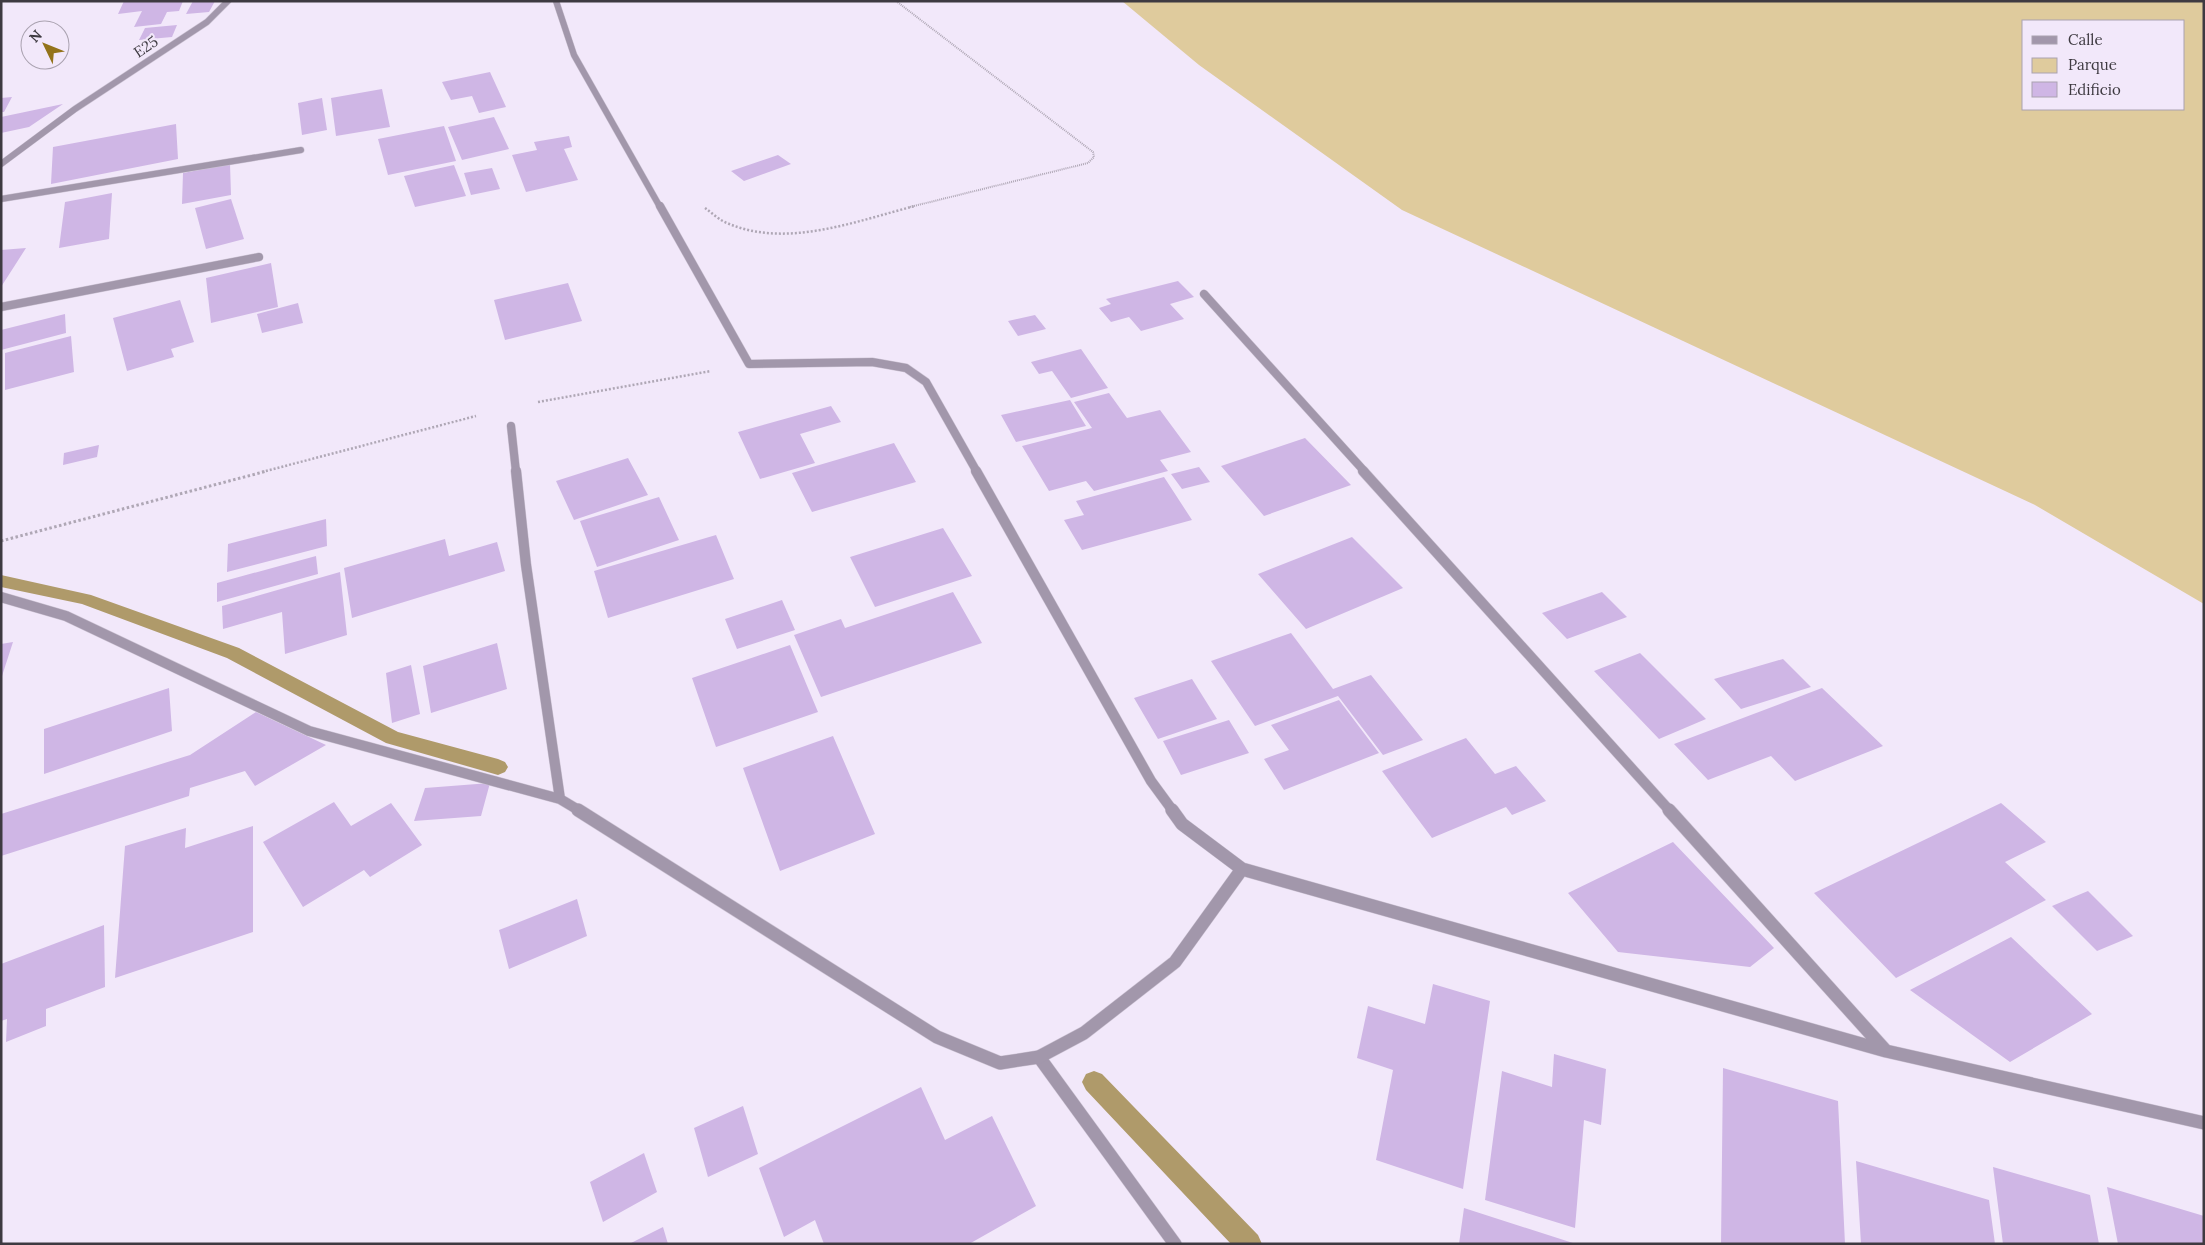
<svg xmlns="http://www.w3.org/2000/svg" width="2205" height="1245" font-family="Lora,serif">
<style>
.green{fill:#dfcb9d;fill-rule:evenodd}
.lines{fill:none;stroke-linecap:round;stroke-linejoin:round}
.stream{fill:#af9a6a;fill-rule:evenodd}
.building{fill:#cfb6e5}
.lane-casing{stroke:#cec5d5;stroke-width:14}
.street-far3-casing{stroke:#cec5d5;stroke-width:7}
.street-far2-casing{stroke:#cec5d5;stroke-width:9}
.street-far1-casing{stroke:#cec5d5;stroke-width:11}
.street-casing{stroke:#cec5d5;stroke-width:14}
.path-far2{stroke:#afa7b5;stroke-width:2;stroke-dasharray:1 1;stroke-linecap:butt}
.path-far1{stroke:#afa7b5;stroke-width:2.5;stroke-dasharray:2 2;stroke-linecap:butt}
.path{stroke:#afa7b5;stroke-width:3;stroke-dasharray:2.5 2.5;stroke-linecap:butt}
.lane{stroke:#a297ab;stroke-width:13}
.street-far3{stroke:#a297ab;stroke-width:6}
.street-far2{stroke:#a297ab;stroke-width:8}
.street-far1{stroke:#a297ab;stroke-width:10}
.street{stroke:#a297ab;stroke-width:13}
.labels{text-anchor:middle;stroke-width:4;stroke-linejoin:round;paint-order:stroke}
.far-street-label{font-size:15px;fill:#3e3a41;stroke:#f2e8fa}
</style>
<rect width="100%" height="100%" fill="#f2e8fa"/>
<path class="green" d="M1122,1H2204V604L2035,505L1402,210L1199,65ZM2024,21H2184V109H2024Z"/>
<g class="lines">
<path class="stream" d="M1,575L91,595L239,648L398,732L498,759L505,762L508,767L505,772L498,775L386,743L227,658L82,604L1,587Z
M1094,1071L1102,1074L1258,1235L1262,1244H1231L1086,1090L1082,1082L1086,1074Z"/>
</g>
<path class="building" d="M124,1H183L179,11L167,12L161,24L134,27L142,11L118,14Z
M193,1H215L209,12L186,14Z
M177,25L172,37L139,40L145,28Z
M490,72L506,107L479,113L472,96L451,100L442,82Z
M382,89L390,127L336,136L331,98Z
M12,97L4,112H1V98Z
M322,98L327,130L302,135L298,103Z
M63,104L29,127L1,133V117Z
M494,117L509,149L462,160L448,127Z
M176,124L178,159L51,184L53,147Z
M444,126L456,161L388,175L378,139Z
M569,136L572,147L564,149L578,180L526,192L512,155L537,150L534,142Z
M778,155L791,164L744,181L731,171Z
M230,164L231,195L182,204L183,173Z
M454,165L466,196L415,207L404,176Z
M492,168L500,189L471,195L464,173Z
M112,193L109,239L59,248L65,202Z
M231,199L244,239L206,249L195,208Z
M26,248L1,287V250Z
M271,263L278,307L211,323L206,278Z
M1178,281L1194,297L1170,304L1184,319L1141,331L1129,317L1111,322L1099,308L1111,304L1106,299Z
M568,283L582,321L505,340L494,300Z
M180,300L194,342L171,349L174,357L127,371L113,318Z
M298,303L303,323L262,333L257,314Z
M65,314L66,333L1,350V330Z
M1035,315L1046,329L1018,336L1008,321Z
M71,336L74,372L5,390V353Z
M1081,349L1108,388L1071,398L1052,371L1039,374L1031,362Z
M1109,393L1127,418L1160,410L1191,452L1160,460L1168,471L1094,491L1086,481L1049,491L1022,446L1092,428L1074,402Z
M1070,400L1086,426L1016,442L1001,415Z
M831,406L841,422L800,434L815,463L760,479L738,432Z
M1305,438L1351,485L1264,516L1221,466Z
M894,443L916,482L812,512L792,473Z
M99,445L97,457L63,465L64,453Z
M628,458L648,495L574,520L556,481Z
M1199,467L1210,482L1182,489L1171,474Z
M1164,477L1192,520L1082,550L1064,520L1084,515L1076,501Z
M659,497L679,540L597,567L580,521Z
M326,519L327,546L227,572L228,544Z
M943,528L972,576L875,607L850,557Z
M716,535L734,579L608,618L594,571Z
M1352,537L1403,588L1306,629L1258,574Z
M445,539L449,556L497,542L505,571L352,618L344,568Z
M316,556L318,574L217,602V583Z
M340,572L347,635L285,654L282,612L223,629L222,606Z
M953,592L982,643L821,697L794,635L841,619L845,628Z
M1602,592L1627,617L1567,639L1542,613Z
M782,600L795,630L737,649L725,619Z
M1291,633L1333,689L1371,675L1423,740L1383,755L1338,696L1255,726L1211,661Z
M13,642L2,676L1,675V644Z
M497,643L507,689L431,713L423,666Z
M790,645L818,712L716,747L692,678Z
M1640,653L1706,719L1659,739L1594,671Z
M1783,659L1811,687L1741,709L1714,679Z
M411,665L420,714L392,723L386,673Z
M1192,679L1217,719L1158,739L1134,698Z
M169,688L172,731L44,774V729Z
M1822,688L1883,746L1795,781L1771,756L1708,780L1674,744Z
M1339,700L1379,753L1284,790L1264,759L1289,750L1271,725Z
M256,712L326,745L255,786L245,771L190,788L189,796L1,856V814L190,755Z
M1229,720L1249,753L1181,775L1163,741Z
M833,736L875,834L780,871L743,768Z
M1466,738L1495,774L1516,766L1546,801L1512,815L1506,807L1432,838L1382,771Z
M490,783L481,816L414,821L425,788Z
M334,802L351,826L391,803L422,845L370,877L364,870L303,907L263,842Z
M2001,803L2046,842L2005,862L2046,900L1896,978L1814,893Z
M253,826V932L115,978L125,846L186,828L185,848Z
M1673,842L1774,948L1750,967L1618,952L1568,893Z
M2088,891L2133,936L2097,951L2052,906Z
M577,899L587,936L509,969L499,930Z
M104,925L105,987L46,1009V1026L6,1042L7,1019L1,1021V964Z
M2011,937L2092,1014L2010,1062L1910,990Z
M1433,984L1490,1001L1463,1189L1376,1160L1393,1070L1357,1058L1368,1006L1425,1024Z
M1554,1054L1606,1069L1601,1125L1584,1120L1575,1228L1485,1200L1502,1071L1552,1087Z
M1723,1068L1838,1101L1845,1244H1721Z
M921,1087L945,1140L992,1116L1036,1206L969,1244H824L815,1220L784,1237L759,1168Z
M743,1106L758,1154L708,1177L694,1128Z
M644,1153L657,1192L603,1222L590,1182Z
M1856,1161L1989,1200L1995,1244H1861Z
M1993,1167L2090,1195L2099,1244H2003Z
M2107,1187L2204,1216V1244H2118Z
M1464,1208L1573,1243V1244H1459Z
M663,1227L668,1244H629Z"/>
<g class="lines">
<defs>
<path id="lane" d="M1039,1057L1175,1244"/>
<path id="street-far3" d="M556,1L574,55L660,207
M1,164L75,109L207,22L228,1
M1,199L301,150"/>
<path id="street-far2" d="M660,206L749,364L872,362L906,368L926,382L977,472
M1204,294L1365,472
M1,307L259,257
M511,426L516,472"/>
<path id="street-far1" d="M516,471L526,565L560,799L580,811
M976,471L1151,781L1173,811
M1363,471L1670,811
M1,597L66,616L309,731L560,799"/>
<path id="street" d="M578,810L937,1037L1000,1063L1039,1057L1084,1033L1175,962L1242,869
M1172,810L1182,824L1242,869L1886,1051L2204,1123
M1669,810L1886,1051"/>
</defs>
<use href="#lane" class="lane-casing"/>
<use href="#street-far3" class="street-far3-casing"/>
<use href="#street-far2" class="street-far2-casing"/>
<use href="#street-far1" class="street-far1-casing"/>
<use href="#street" class="street-casing"/>
<path class="path-far2" d="M896,1L1093,152L1094,157L1088,163L910,207"/>
<path class="path-far1" d="M705,208C712,213 719,220 727,223C786,249 856,221 915,206
M538,402L711,371
M262,472L476,416"/>
<path class="path" d="M1,541L267,471"/>
<use href="#lane" class="lane"/>
<use href="#street-far3" class="street-far3"/>
<use href="#street-far2" class="street-far2"/>
<use href="#street-far1" class="street-far1"/>
<use href="#street" class="street"/>
</g>
<g class="labels">
<g class="far-street-label">
<text transform="translate(146 47) rotate(-34)" y="5">E25</text>
</g>
</g>
<rect width="2205" height="1245" fill="none" stroke="#3e3a41" stroke-width="5"/>
<rect x="2022" y="20" width="162" height="90" fill="#f2e8fa" stroke="#aaa2b0"/>
<rect x="2032" y="36" width="25" height="8" fill="#a297ab" stroke="#aaa2b0"/>
<text x="2068" y="45" font-size="15" fill="#3e3a41">Calle</text>
<rect x="2032" y="58" width="25" height="15" fill="#dfcb9d" stroke="#aaa2b0"/>
<text x="2068" y="70" font-size="15" fill="#3e3a41">Parque</text>
<rect x="2032" y="82" width="25" height="15" fill="#cfb6e5" stroke="#aaa2b0"/>
<text x="2068" y="95" font-size="15" fill="#3e3a41">Edificio</text>
<g transform="translate(45 45) rotate(313)"><circle r="24" fill="#f2e8fa" stroke="#aaa2b0"/>
<path d="M0-4L9 19L0 12L-9 19Z" fill="#93731a"/>
<text y="-8" font-size="14" font-weight="bold" text-anchor="middle" fill="#3e3a41">N</text>
</g>
</svg>
